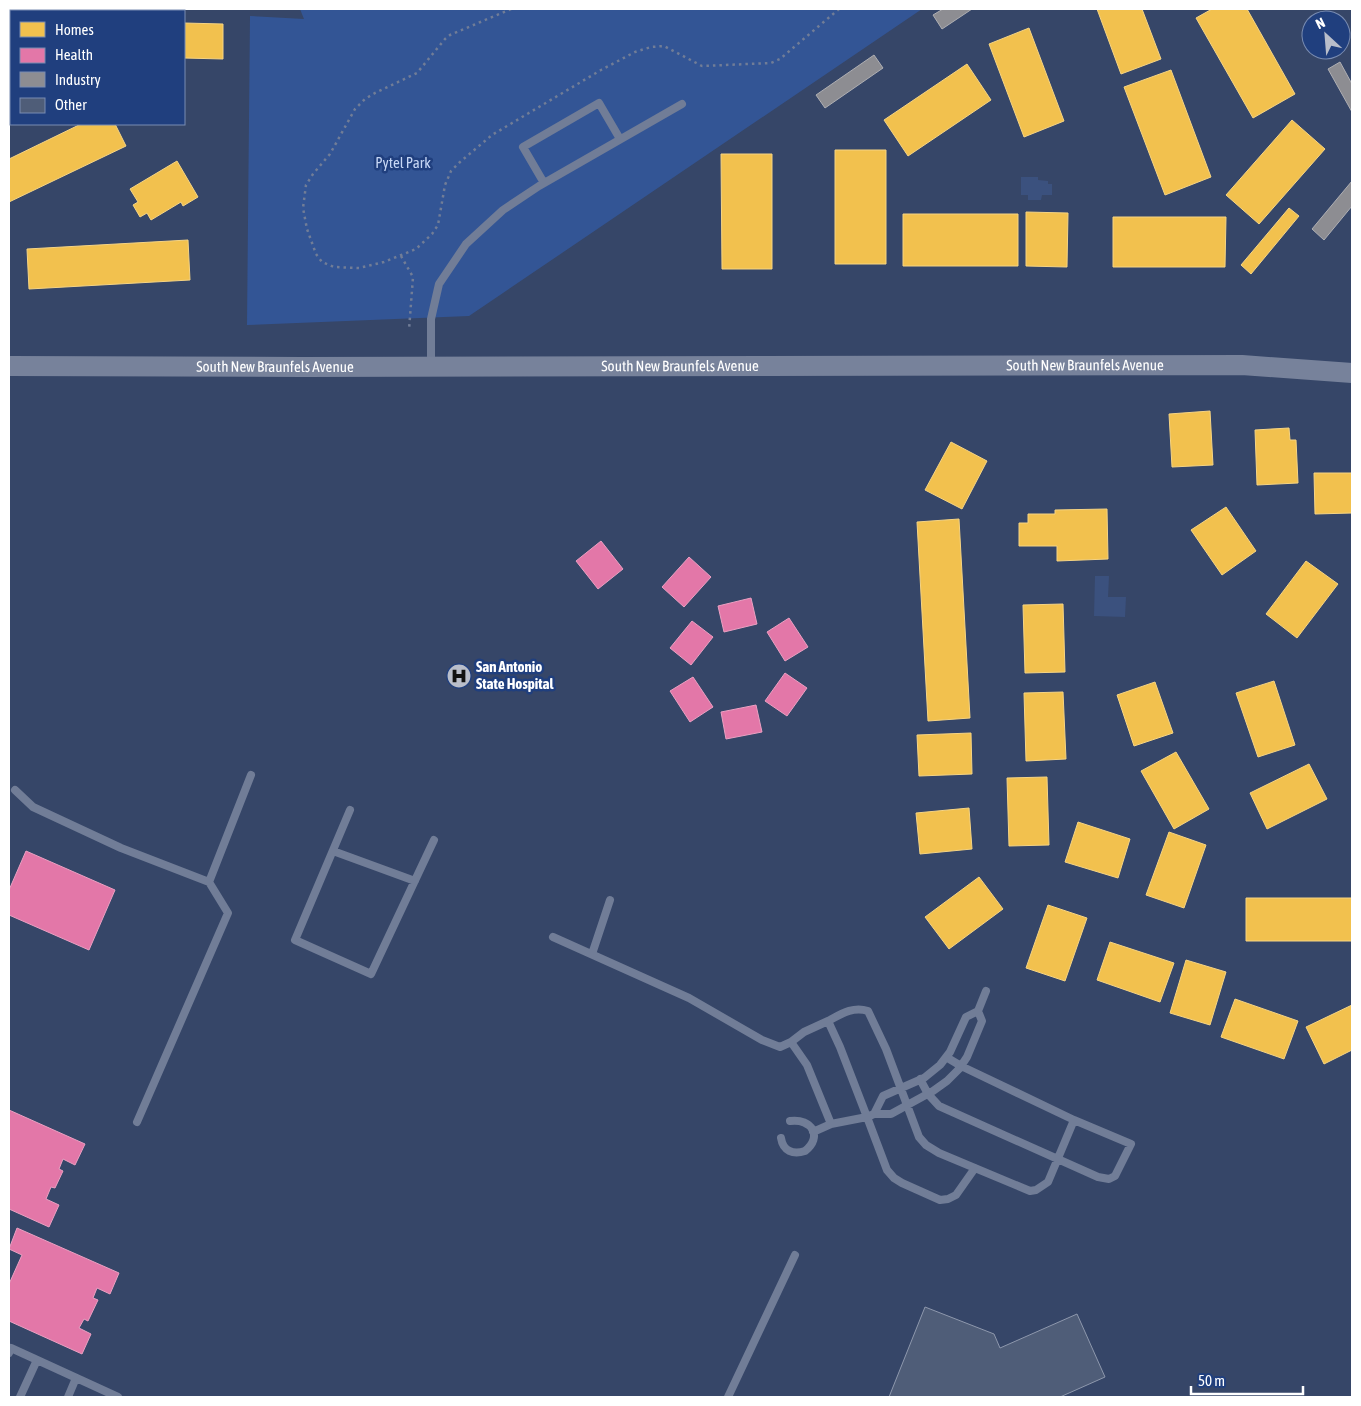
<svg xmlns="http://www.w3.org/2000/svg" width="1361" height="1406" font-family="'Asap Condensed',sans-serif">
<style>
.green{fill:#335595}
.water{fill:#3b517e}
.homes{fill:#f2c14e;stroke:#f6d483}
.health{fill:#e377a8;stroke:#eba0c2}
.industry{fill:#8d8d92;stroke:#afafb3}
.building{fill:#4f5d78;stroke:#8e98ad}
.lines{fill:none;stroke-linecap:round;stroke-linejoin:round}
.path{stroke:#717d97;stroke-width:2.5;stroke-dasharray:2.5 4;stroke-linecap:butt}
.lane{stroke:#717d97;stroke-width:8}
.street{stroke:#717d97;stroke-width:15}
.secondary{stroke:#77829b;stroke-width:20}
.labels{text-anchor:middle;stroke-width:5;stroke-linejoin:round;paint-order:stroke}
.park-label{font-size:15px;fill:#c7d7f5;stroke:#203f7e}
.street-label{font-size:15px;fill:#fff;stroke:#203f7e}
.poi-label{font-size:15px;font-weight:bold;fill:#fff;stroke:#203f7e;text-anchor:start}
</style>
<rect width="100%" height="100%" fill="#364668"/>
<path class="green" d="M300,9H922L469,316L247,325L250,16L304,19Z"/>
<path class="water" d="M1021,177H1038V180L1048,181V184H1052V195H1042L1041,200H1028V195H1021Z
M1095,576H1109L1108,597H1126L1125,617L1094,616Z"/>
<path class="homes" d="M1097,9H1142L1161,59L1121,74Z
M1212,9H1247L1295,94L1253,118L1196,18Z
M184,23L223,24V59L184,58Z
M1029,28L1064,121L1024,137L989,44Z
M967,64L991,100L908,156L884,120Z
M1171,70L1211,177L1165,195L1124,87Z
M1292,120L1325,149L1259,224L1226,195Z
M81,124H115L126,146L9,202V159Z
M835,150H886V264H835Z
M721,154H772V269H722Z
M177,161L198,197L183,206L181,202L151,220L147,213L140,217L133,205L138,202L130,189Z
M1289,208L1299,216L1251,274L1241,265Z
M1026,212L1068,213L1067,267L1026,266Z
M903,214H1018V266H903Z
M1113,217H1226L1225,267H1113Z
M188,240L190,280L29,289L27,249Z
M1210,411L1213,465L1172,467L1169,414Z
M1289,428L1290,440H1296L1298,483L1257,485L1255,430Z
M951,442L987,461L962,509L925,490Z
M1314,473H1352V513L1315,514Z
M1226,507L1256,551L1222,575L1191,530Z
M1107,509L1108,559L1057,561V546H1019V523H1028V514H1055V510Z
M959,519L970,718L928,721L917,522Z
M1306,561L1338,584L1297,638L1266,614Z
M1063,604L1065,672L1025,673L1023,605Z
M1274,681L1295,745L1258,757L1236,693Z
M1155,682L1173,733L1134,746L1117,695Z
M1063,692L1066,759L1026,761L1024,693Z
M971,733L972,774L919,776L917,735Z
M1176,752L1209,809L1174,829L1141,771Z
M1309,764L1327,799L1267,829L1250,793Z
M1047,777L1049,845L1009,846L1007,778Z
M969,808L972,849L920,854L916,813Z
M1078,822L1130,839L1118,878L1065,862Z
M1169,832L1206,845L1184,908L1146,895Z
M979,877L1003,909L949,949L925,917Z
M1246,898H1352V941H1246Z
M1048,905L1087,918L1065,981L1026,968Z
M1110,942L1174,963L1160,1002L1097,980Z
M1186,960L1226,972L1210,1025L1170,1013Z
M1235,999L1298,1021L1284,1059L1221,1037Z
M1352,1005V1050L1324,1064L1306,1027Z"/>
<path class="health" d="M601,541L623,569L598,589L576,561Z
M689,557L711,577L684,607L662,587Z
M751,598L757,624L724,632L718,606Z
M789,618L808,647L785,661L767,632Z
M692,621L713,637L691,665L670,648Z
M785,673L807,688L787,716L765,701Z
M693,677L713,707L690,722L670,691Z
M756,705L762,732L726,739L721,712Z
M26,851L115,890L89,950L9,915V890Z
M9,1110L85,1144L75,1165L63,1159L59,1169L63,1171L55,1188L51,1187L46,1199L59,1205L49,1227L9,1209Z
M17,1228L119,1273L110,1294L97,1288L93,1298L98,1300L88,1321L84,1319L79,1328L91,1334L82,1354L9,1321V1284L22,1255L9,1249Z"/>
<path class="industry" d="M943,9H972L942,29L933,15Z
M874,55L883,68L825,108L816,95Z
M1340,62L1352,84V112L1328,69Z
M1352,181V206L1324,240L1312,229Z"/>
<path class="building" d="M925,1307L994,1334L1000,1348L1077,1314L1105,1377L1060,1397H889Z"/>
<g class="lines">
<path class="path" d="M511,9L450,35L445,39L417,73L375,93L365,99L355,109L330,154L313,174L306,185L303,208L307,229L316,254L322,262L334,267L359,268L384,262L416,249L432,234L438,225L445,185L451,171L460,162L492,135L601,70L635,52L651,47L664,46L702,66L771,63L780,59L839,9
M401,256L413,277L409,330"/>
<path class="lane" d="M544,183L523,147L599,103L620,139
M431,365V319L439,284L466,244L503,210L539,186L682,104
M15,790L33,807L121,848L209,882L251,775
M350,810L295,940L371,974L434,840
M333,851L415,881
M553,937L689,998L762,1040L780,1047L791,1042L804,1032L828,1021L840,1047L867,1117L874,1114H891L933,1091L947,1081L959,1069L967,1057L982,1021L978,1011
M592,954L610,900
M828,1021C841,1014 853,1006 868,1011L886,1049L919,1137L926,1145L939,1153L1030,1191L1036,1190L1048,1182L1074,1120L1131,1144L1115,1176L1109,1179L1098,1177L939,1106L928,1094L920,1079
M791,1042L807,1065L831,1124
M946,1057L961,1066L1074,1120
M874,1114L883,1096L924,1078L940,1065L950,1052L966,1017L978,1011L986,991
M137,1122L228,913L209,882
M813,1132L831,1124L867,1117L887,1170L894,1178L902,1183L940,1200L948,1199L956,1195L975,1168
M781,1138C783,1151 793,1155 805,1151C823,1137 812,1118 790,1121
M9,1353L11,1348L118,1397
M20,1397L37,1360
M68,1397L76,1378
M728,1397L795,1255"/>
<path class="street" d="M34,11L44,9
M9,19L11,18"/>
<path class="secondary" id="s1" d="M9,366L302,367L1242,365L1352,373"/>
</g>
<defs>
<symbol id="hospital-disc" viewBox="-11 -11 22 22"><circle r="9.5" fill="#b9beca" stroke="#203f7e"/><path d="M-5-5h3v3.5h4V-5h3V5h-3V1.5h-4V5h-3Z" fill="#111"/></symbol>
</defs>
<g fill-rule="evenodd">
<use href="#hospital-disc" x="445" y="662" width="28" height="28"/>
</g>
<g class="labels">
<g class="park-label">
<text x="403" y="168">Pytel Park</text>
</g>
<g class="street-label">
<text dy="5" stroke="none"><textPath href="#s1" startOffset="1076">South New Braunfels Avenue</textPath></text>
<text dy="5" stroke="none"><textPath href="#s1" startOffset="671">South New Braunfels Avenue</textPath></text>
<text dy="5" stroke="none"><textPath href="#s1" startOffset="266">South New Braunfels Avenue</textPath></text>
</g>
<g class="poi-label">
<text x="476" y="672">San Antonio<tspan x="476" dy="17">State Hospital</tspan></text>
</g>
</g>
<rect width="1361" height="1406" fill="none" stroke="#ffffff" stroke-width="20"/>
<rect x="10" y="10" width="175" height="115" fill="#203f7e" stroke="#798cb2"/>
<rect x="20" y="22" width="25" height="15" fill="#f2c14e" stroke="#798cb2"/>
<text x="55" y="35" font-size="15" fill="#ffffff">Homes</text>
<rect x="20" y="48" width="25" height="15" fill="#e377a8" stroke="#798cb2"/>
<text x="55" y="60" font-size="15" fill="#ffffff">Health</text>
<rect x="20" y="72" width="25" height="15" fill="#8d8d92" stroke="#798cb2"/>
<text x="55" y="85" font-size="15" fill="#ffffff">Industry</text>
<rect x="20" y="98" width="25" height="15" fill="#4f5d78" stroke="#798cb2"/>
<text x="55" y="110" font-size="15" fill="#ffffff">Other</text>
<g transform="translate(1326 35) rotate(334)"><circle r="24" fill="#203f7e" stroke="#798cb2"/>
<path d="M0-4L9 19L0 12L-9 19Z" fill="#b9beca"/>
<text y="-8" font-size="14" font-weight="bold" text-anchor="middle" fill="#ffffff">N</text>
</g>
<path d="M1191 1386v8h112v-8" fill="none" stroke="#ffffff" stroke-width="2.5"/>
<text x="1198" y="1386" font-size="15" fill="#ffffff" stroke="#203f7e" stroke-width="4" paint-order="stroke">50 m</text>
</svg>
